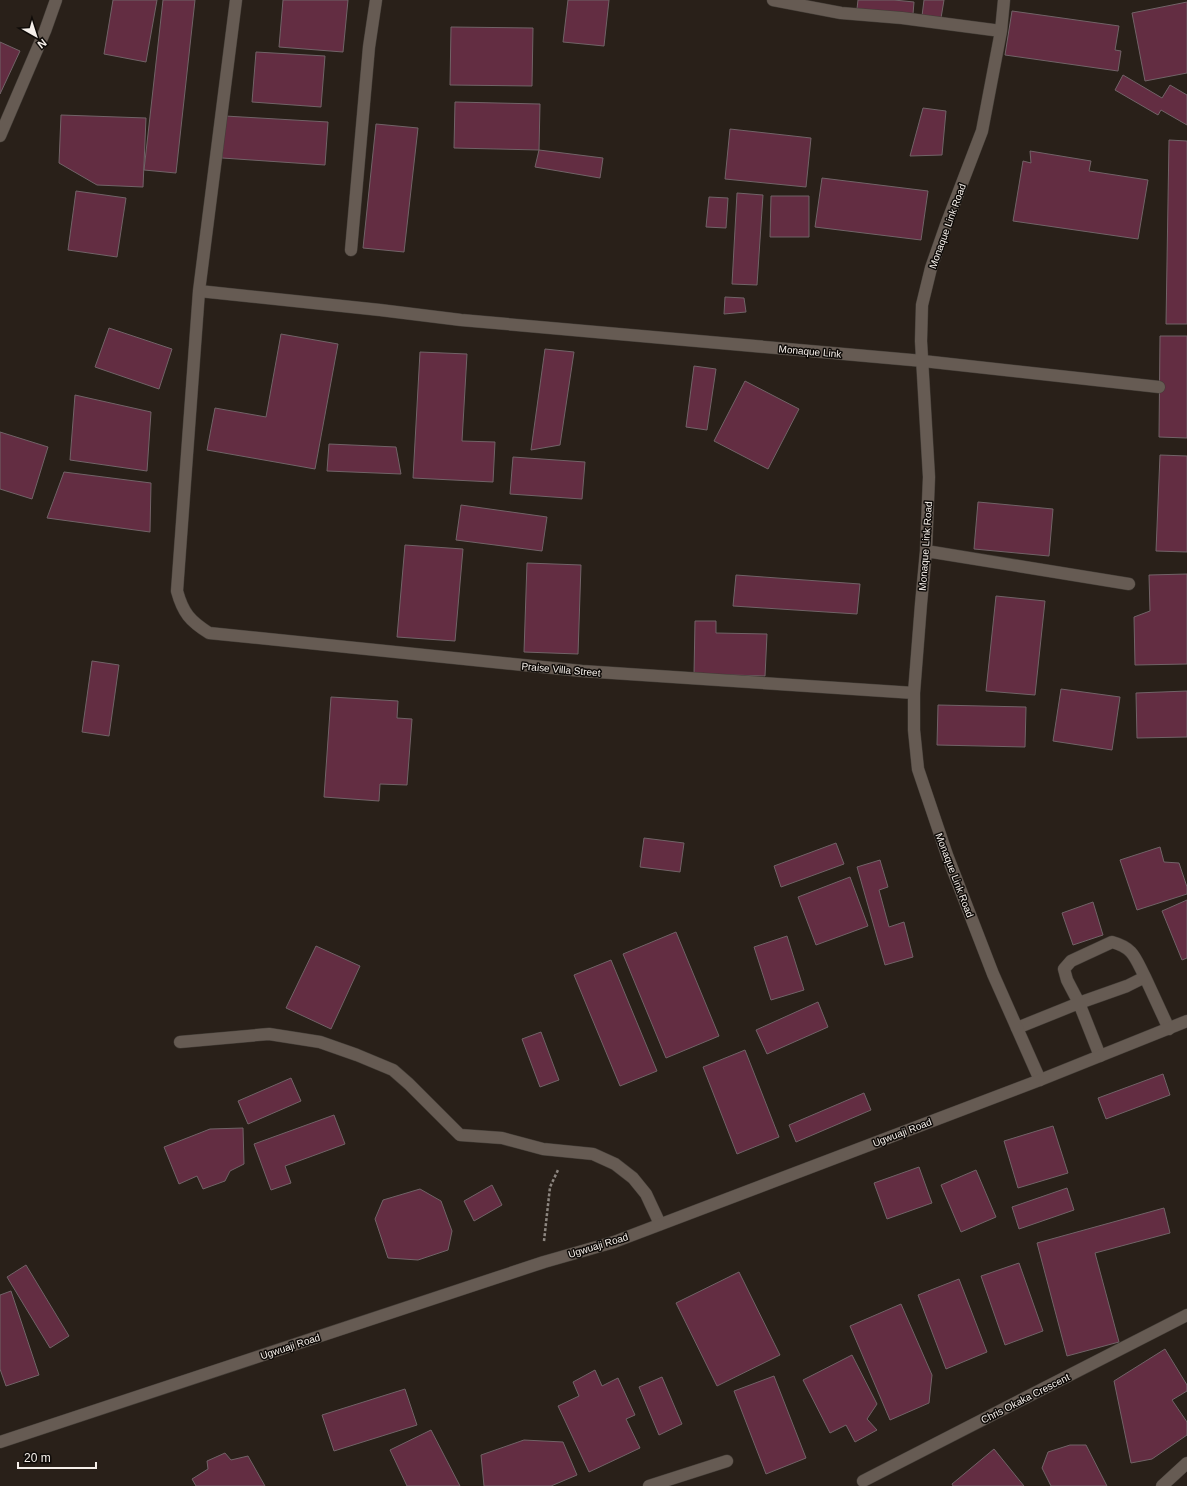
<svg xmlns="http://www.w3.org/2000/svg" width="1187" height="1486" font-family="Arial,sans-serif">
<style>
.building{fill:#632d42;stroke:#716367}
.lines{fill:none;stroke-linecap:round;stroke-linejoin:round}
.service-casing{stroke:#433d37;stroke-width:13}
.minor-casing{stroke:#433d37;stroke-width:13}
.secondary-casing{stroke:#433d37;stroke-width:13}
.path{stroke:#8d8680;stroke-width:2.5;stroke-dasharray:3 2;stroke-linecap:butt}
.service{stroke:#665b53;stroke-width:12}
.minor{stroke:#665b53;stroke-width:12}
.secondary{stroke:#665b53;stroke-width:12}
.labels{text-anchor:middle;stroke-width:3;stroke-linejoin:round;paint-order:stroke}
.street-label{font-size:10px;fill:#f6f0eb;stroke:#0f0b08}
</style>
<rect width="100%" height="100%" fill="#292019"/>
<path class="building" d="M113,0H157L146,62L104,54Z
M163,0H195L176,173L144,170Z
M283,0H348L343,52L279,47Z
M568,0H609L604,46L563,42Z
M858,0H894L914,2L913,14L857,9Z
M924,0H944L941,18L922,16Z
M1187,2V73L1145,81L1132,13Z
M1012,11L1119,26L1115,50L1121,51L1118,71L1005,55Z
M451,27L533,28L532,86L450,85Z
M0,42L20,51L0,94Z
M256,52L325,56L321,107L252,102Z
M1123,75L1162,98L1170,85L1187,95V125L1161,110L1158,115L1115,90Z
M455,102L540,104L539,150L454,148Z
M923,108L946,111L942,155L910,156Z
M61,115L146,118L143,187L97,185L59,163Z
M225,116L328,122L325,165L222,158Z
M376,124L418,128L404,252L363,248Z
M730,129L811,138L806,187L725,179Z
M1169,140L1187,141V324H1166Z
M539,150L603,158L600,178L535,167Z
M1030,151L1091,161L1089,171L1148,180L1138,239L1013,221L1023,161L1031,163Z
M822,178L928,191L921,240L815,227Z
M76,191L126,198L117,257L68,250Z
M737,193L763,195L757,285L732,284Z
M771,196H809V237H770Z
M709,197L728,198L726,228L706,227Z
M725,297L744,298L746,312L724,314Z
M109,328L172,349L159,389L95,367Z
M281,334L338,344L315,469L207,450L215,408L266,417Z
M1160,336H1187V438L1159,437Z
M545,349L574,352L560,445L531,450Z
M420,352L467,354L462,441L495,442L493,482L413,478Z
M694,366L716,369L707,430L686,427Z
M745,381L799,409L768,469L714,441Z
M75,395L151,412L147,471L70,460Z
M0,432L48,447L32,499L0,489Z
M329,444L396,447L401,474L327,471Z
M1160,455L1187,456V552L1156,551Z
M513,457L585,462L582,499L510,494Z
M64,472L151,483L150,532L47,518Z
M978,502L1053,509L1049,556L974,549Z
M461,505L547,517L542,551L456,540Z
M405,545L463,549L455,641L397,637Z
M527,563L581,565L578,654L524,652Z
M1187,574V664L1135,665L1134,617L1150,611L1149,575Z
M736,575L860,584L857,614L733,606Z
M996,596L1045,601L1035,695L986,691Z
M695,621H716V633L767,634L765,676L694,674Z
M92,661L119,665L109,736L82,732Z
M1061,689L1120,697L1112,750L1053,741Z
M1187,691V737L1137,738L1136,693Z
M331,697L398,701L397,718L412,719L407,785L380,784L379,801L324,797Z
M938,705L1026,707L1025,747L937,745Z
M644,838L684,843L680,872L640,867Z
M836,843L844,864L781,887L774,866Z
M1160,847L1164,862L1179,863L1187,887V894L1137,910L1120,860Z
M880,860L888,887L879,890L889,927L904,922L913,957L885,965L857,867Z
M850,877L868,926L816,945L798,897Z
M1187,900V958L1182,960L1162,911Z
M1093,902L1103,935L1073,945L1062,913Z
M676,932L719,1036L666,1058L623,954Z
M787,936L804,990L771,1000L754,947Z
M316,946L360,966L331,1029L286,1008Z
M611,960L657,1071L620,1086L574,975Z
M818,1002L828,1027L767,1054L756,1030Z
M541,1032L559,1080L540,1087L522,1039Z
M745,1050L779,1137L737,1154L703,1067Z
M1163,1074L1170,1095L1106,1119L1098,1098Z
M291,1078L301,1101L248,1124L238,1101Z
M864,1093L871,1110L796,1142L789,1125Z
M334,1115L345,1144L285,1166L291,1183L271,1190L254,1144Z
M1053,1126L1068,1173L1018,1188L1004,1141Z
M243,1128L244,1164L230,1171L225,1181L203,1189L197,1176L179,1184L164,1147L210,1129Z
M919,1167L932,1203L887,1219L874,1183Z
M976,1170L996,1217L961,1232L941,1185Z
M492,1185L502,1205L474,1221L464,1201Z
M1067,1188L1074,1210L1019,1229L1012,1207Z
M420,1189L441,1201L452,1231L448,1250L418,1260L388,1258L375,1219L383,1200Z
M1164,1208L1170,1233L1095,1253L1119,1342L1067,1356L1037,1243Z
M1019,1263L1043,1331L1005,1345L981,1276Z
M26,1265L69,1336L50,1348L7,1277Z
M739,1272L780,1355L717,1386L676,1303Z
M959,1279L987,1352L946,1369L918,1295Z
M11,1291L39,1375L6,1386L0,1369V1295Z
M901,1304L932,1375L929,1403L890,1420L850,1326Z
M1165,1349L1187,1385V1391L1172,1400L1187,1422V1435L1152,1459L1131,1463L1114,1381Z
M852,1355L877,1404L867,1419L877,1430L855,1442L846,1425L830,1433L803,1380Z
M595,1370L602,1386L618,1378L635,1415L626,1419L640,1448L589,1472L558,1406L579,1396L573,1382Z
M774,1376L806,1458L766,1474L734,1391Z
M662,1377L682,1424L659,1435L639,1387Z
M405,1389L417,1425L334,1451L322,1415Z
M431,1430L460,1486H407L390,1450Z
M524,1440L563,1442L577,1475L551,1486H484L481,1455Z
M1070,1445H1086L1107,1486H1051L1042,1468L1048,1452Z
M994,1449L1024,1486H953L952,1484Z
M225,1453L231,1460L248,1456L265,1486H196L192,1479L208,1469L207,1461Z"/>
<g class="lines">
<defs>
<path id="service" d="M1017,1028L1079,1003L1127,986L1145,977L1169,1029
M1100,1056L1079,1003L1067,980L1064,969L1071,961L1112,942C1134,948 1135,958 1145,977"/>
<path id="minor" d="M236,0L199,291L177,591C183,613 190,621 209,633L582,671L914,693
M773,0L841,13L902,18L1001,31
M1004,0L1001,31L982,131L946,225L931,268L922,305L921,341L929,477L926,551L921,604L914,693V730L918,769L947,855L993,974L1040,1080
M0,136L45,31L56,0
M351,250L369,47L376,0
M199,291L380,310L461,320L923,361L1159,387
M926,551L1129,584
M180,1042L269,1034L320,1042L357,1055L393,1070L409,1084L460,1135L502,1138L543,1149L593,1154L615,1164L633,1178L646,1194L660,1224
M863,1481L1187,1315
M649,1486L727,1461
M1162,1486L1187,1463"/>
<path id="secondary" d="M0,1442L544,1262L614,1242L1040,1080L1187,1021"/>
</defs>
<use href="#service" class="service-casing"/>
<use href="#minor" class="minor-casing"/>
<use href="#secondary" class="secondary-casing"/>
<path class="path" d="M544,1241L550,1187L558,1170"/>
<use href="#service" class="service"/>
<use href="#minor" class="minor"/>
<use href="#secondary" class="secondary"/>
</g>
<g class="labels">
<g class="street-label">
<text transform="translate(947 226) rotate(-70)" y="4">Monaque Link Road</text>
<text transform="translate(810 351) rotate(5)" y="4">Monaque Link</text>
<text transform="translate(925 546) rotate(-86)" y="4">Monaque Link Road</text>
<text transform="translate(561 669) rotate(5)" y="4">Praise Villa Street</text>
<text transform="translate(955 875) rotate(69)" y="4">Monaque Link Road</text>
<text transform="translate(902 1132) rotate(-21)" y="4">Ugwuaji Road</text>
<text transform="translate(598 1245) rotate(-17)" y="4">Ugwuaji Road</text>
<text transform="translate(290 1346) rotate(-18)" y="4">Ugwuaji Road</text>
<text transform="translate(1025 1398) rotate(-27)" y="4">Chris Okaka Crescent</text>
</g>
</g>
<g transform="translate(36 36) rotate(141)" stroke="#0f0b08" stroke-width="3" paint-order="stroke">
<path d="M0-3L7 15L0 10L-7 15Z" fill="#f6f0eb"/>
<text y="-6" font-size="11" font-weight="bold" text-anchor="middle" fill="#f6f0eb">N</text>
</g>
<path d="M18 1462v6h78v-6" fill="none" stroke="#f6f0eb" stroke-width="2"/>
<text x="24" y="1462" font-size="12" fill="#f6f0eb" stroke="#0f0b08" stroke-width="3" paint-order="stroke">20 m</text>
</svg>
